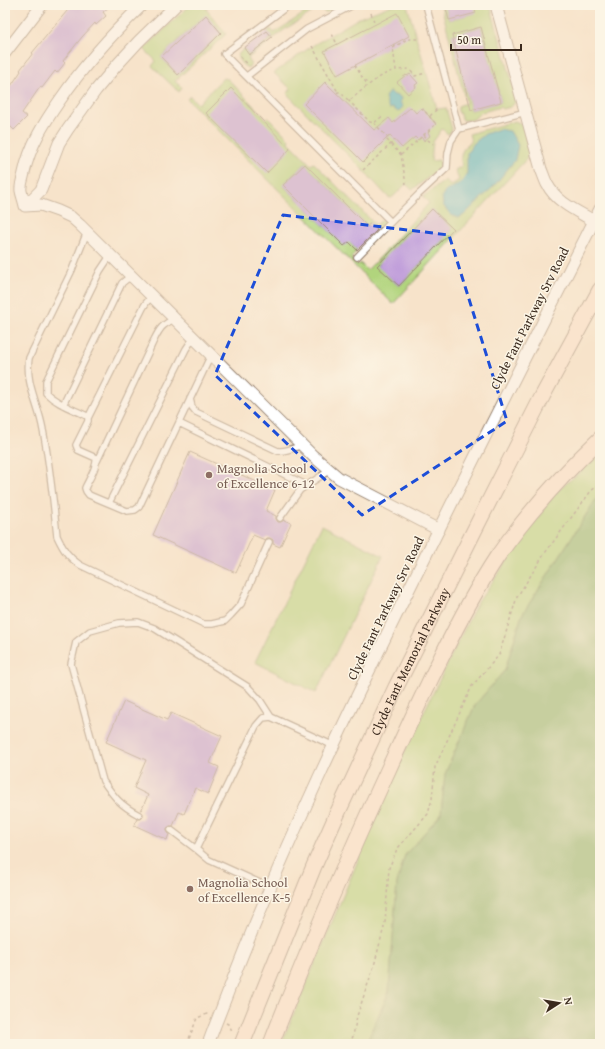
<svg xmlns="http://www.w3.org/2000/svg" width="605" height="1049" font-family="'Gentium Book Plus',serif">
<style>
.green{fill:#b1d47d;stroke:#767f4e;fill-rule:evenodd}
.forest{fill:#8cb66c;stroke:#647045}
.water{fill:#46b3c2;stroke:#406e70}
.building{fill:#bd9ada}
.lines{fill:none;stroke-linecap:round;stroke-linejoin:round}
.service-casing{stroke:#998674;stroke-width:8}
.minor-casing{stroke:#998674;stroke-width:13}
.secondary-casing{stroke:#998674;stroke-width:17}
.path{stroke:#998674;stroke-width:1.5;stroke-dasharray:3 3;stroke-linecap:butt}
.service{stroke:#fff;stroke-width:5.5}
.minor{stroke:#fff;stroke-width:11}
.secondary{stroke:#fde4d1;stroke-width:15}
.minor-bridge-casing{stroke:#998674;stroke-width:13;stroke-linecap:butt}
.minor-bridge{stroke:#fff;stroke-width:11}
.marked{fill:none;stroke:#1d4ed8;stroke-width:3;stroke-dasharray:8 5;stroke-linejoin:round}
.education-dot{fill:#8d6e63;stroke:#fcf5e5;stroke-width:1.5}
.labels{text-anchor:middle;stroke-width:3;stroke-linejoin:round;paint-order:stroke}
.street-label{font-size:13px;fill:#3b2a1e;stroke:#fcf5e5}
.education-label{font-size:13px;fill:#785e54;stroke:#fcf5e5;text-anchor:start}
</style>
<rect width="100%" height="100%" fill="#fcf5e5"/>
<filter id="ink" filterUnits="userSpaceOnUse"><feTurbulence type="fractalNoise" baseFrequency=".025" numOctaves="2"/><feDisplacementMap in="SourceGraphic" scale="8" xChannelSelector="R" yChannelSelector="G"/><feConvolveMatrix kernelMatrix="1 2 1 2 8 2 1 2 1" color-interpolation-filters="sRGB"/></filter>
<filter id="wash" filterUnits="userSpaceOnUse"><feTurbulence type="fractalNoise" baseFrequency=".012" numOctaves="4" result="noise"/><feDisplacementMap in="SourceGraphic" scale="16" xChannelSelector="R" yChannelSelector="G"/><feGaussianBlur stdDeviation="0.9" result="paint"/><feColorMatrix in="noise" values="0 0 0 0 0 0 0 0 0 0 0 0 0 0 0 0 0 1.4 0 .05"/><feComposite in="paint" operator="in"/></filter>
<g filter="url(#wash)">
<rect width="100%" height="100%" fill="#f7e3ca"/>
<path class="green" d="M191,5H211L206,9L226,34L175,81L182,88L179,92L152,66L156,61L144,49L178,16ZM205,16L221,33L178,75L161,57Z
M317,5H328L331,10L325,13L320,7L284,30L248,58L251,64L248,68C242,65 239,62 238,55L244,48L249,55L272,37L267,31L271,29L274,33Z
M392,5H407L437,109L446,108L452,129L450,133L448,134L442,129L433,142L431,161L439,160L441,164L438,170L412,190L406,184L394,196L391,198L388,197L363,170L287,94L291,89L274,73L312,46L359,18Z
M441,5H445L449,20L475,13L474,5H490L515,92L516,101L511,107L502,109L500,107L479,113C475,120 472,121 463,120L458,111V106L466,103ZM481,27L501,102L471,110L452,35Z
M223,78L228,79L266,119L268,117L289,139L288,141L311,165L314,163L376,225L383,219L385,220V223L377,230L370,223L350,243L357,250L351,258L358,265L360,263L367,270L374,263L375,264V263L429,203L423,197L425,195L446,180L450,186L459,180L455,170L462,166C459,154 462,149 471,141L469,134L515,121L524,125L533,152L393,304L187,99L190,96L198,104ZM305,164L365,224L344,246L283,185ZM431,209L453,229L399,286L377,265Z
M600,455V493L522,615L505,670L475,705L445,774L441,814L405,855L397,883L389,992L366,1044H281L397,767L476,605L555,493Z
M322,525L383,556L316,693L255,662Z"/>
<path class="forest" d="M600,493V1044H366L389,992L397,883L405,855L441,814L445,774L475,705L505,670L522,615Z"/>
<path class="water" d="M390,91L394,95L399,96L401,98L400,102L403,107L398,112L393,108L389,109L387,105V103L385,97Z
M499,129L510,131L518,145L515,160L494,186L464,215L458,218L451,215L443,205L442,196L445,191L452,188L463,181L467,173V153L474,143L485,134Z"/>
<g id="blocks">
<path class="building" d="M72,5H111L103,12L106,16L96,25L95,23L82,37L63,61L65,63L57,73L55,71L42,88L40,87L22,113L27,117L14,130L5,121V103L10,97L5,94V92L10,85L11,86L21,71L20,70L33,53H32Z
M445,5H474L476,13L449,20Z
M397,13L409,36L337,75L324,51Z
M206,15L221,33L178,75L161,57Z
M481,27L501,102L471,110L452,35Z
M267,31L272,37L249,55L244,48Z
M410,74L418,83L415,85L416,87L408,94L397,82L406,75L407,76Z
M325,82L374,130L389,118L393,123L411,107L416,113L422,108L436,124L428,132L430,136L424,141L422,137L418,140L415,137L402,148L390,135L363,162L304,104Z
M231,88L290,149L267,173L206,113Z
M305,164L367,226L371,223L377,230L357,250L349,242L344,246L283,185Z
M432,209L453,229L399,286L377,266Z
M190,452L275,490L266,511L276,516V519L278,522H281L284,520L291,523L280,547L273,544V540L270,538H267L265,540L253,535L236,573L153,535Z
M124,701L167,720L171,713L222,736L210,763L219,767L208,794L195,788L184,814L179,812L173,826H170L167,828V831L169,834L167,840L134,825L137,819H141L143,817V813L141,811L148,795L134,788L146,760L106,742Z"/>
</g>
</g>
<g filter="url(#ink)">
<use href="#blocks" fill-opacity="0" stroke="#998674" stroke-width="1"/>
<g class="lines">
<defs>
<path id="service" d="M289,5L224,54L391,222L419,194L447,168L448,153L451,141L459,129L526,112
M426,5L459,129
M247,76L307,29L353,5
M87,232L72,270L29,358C25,384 39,405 43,430C50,465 53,500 57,536C63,549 68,557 80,565L204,624H212L225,621L231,615L241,604L269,542
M112,256L108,259L100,271L46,381V393C57,404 73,409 87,416L88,418V421L76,445L78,450L96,458C98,466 88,481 85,488L86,491L89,495L127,511L135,510L139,507L211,355
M357,257L391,222
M190,399L192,407L196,412L278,451C286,452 294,448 302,445
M63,405L122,283L127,279L133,278
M88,418L143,308L146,303L152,296
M179,423L306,485
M97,461L154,340C160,328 162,325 174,319
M109,503L186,349L190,343L196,340
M280,518L300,490L330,470
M139,815C120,805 115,798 103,781L71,664L76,642L90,631L119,623L138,622L154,628L248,687L260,700L271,717L334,746
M171,830L196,849
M271,888L209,860L196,849L256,726L263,718L271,717"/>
<path id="minor" d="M496,5L541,169C543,174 545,180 547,184C557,203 577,211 594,221
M5,53L42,5
M25,206L41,205L58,211L71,217L80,225L313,456L339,478L439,530
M25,206L41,190L59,143L68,129L96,90L116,66L139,41L176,5
M25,206C24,201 22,196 21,191C20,186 23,178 24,173C30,145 44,123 60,100C84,65 112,34 142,5
M223,1005C283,846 357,693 433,541C488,430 544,320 600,209
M208,1044L214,1028"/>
<g id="secondary">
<path id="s1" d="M242,1044L314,866L338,812L396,687L475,529L543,395L600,290"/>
<path d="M271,1044C307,951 347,859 389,768C406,731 423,694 441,658C458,623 476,589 497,557C527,514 562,475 600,439"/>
</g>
</defs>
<use href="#service" class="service-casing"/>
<use href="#minor" class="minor-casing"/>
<use href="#secondary" class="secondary-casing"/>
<path class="path" d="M371,13L375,24
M332,34L337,44
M394,44L393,48L396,70L409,69L415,76L426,73
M312,46L338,92
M393,48L407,39H417
M240,57L249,65
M355,65L362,77L368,85
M337,93L338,92H340L349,101C361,91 381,73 396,70
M348,100L370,122L374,123L384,115
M430,116L437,109
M374,123L389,139L387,140L401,155L406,184
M424,135L428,140L433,144
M401,155L436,124L422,108
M363,170L395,140
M226,1023L228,1024L233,1032
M187,1044L197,1018L207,1014H208
M350,1044L353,1036L357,1016L374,966L385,923L389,868L397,849L428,814L432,799L435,767L472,686L499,655L517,597L545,553L591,491L600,484"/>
<use href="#service" class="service"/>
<use href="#minor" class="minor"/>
<use href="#secondary" class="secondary"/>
<defs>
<path id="minor-bridge" d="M214,1028L223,1005"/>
</defs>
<use href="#minor-bridge" class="minor-bridge-casing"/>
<use href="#minor-bridge" class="minor-bridge"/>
</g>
</g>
<path d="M0 0H605V1049H0ZM283,215L449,235L507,421L362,515L215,375Z" fill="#f7e3ca" fill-opacity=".55" fill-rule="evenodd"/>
<path class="marked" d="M283,215L449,235L507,421L362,515L215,375Z"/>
<g class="education-dot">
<circle cx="209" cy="475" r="4"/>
<circle cx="190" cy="889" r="4"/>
</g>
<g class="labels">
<g class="street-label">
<text transform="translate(529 318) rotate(-63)" y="5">Clyde Fant Parkway Srv Road</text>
<text transform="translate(385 608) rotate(-64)" y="5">Clyde Fant Parkway Srv Road</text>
<text dy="5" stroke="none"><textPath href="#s1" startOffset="418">Clyde Fant Memorial Parkway</textPath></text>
</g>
<g class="education-label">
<text x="217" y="473">Magnolia School<tspan x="217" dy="15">of Excellence 6-12</tspan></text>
<text x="198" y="887">Magnolia School<tspan x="198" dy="15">of Excellence K-5</tspan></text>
</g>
</g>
<rect width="605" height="1049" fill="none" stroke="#fcf5e5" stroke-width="20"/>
<g transform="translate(559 1003) rotate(78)" stroke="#fcf5e5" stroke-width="3" paint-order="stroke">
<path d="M0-3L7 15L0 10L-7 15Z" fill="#3b2a1e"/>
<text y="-6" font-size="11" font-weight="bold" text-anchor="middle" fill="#3b2a1e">N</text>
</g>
<path d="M451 44v6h70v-6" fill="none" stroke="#3b2a1e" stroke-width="2"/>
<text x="457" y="44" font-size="12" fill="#3b2a1e" stroke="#fcf5e5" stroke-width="3" paint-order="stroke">50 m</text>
</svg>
